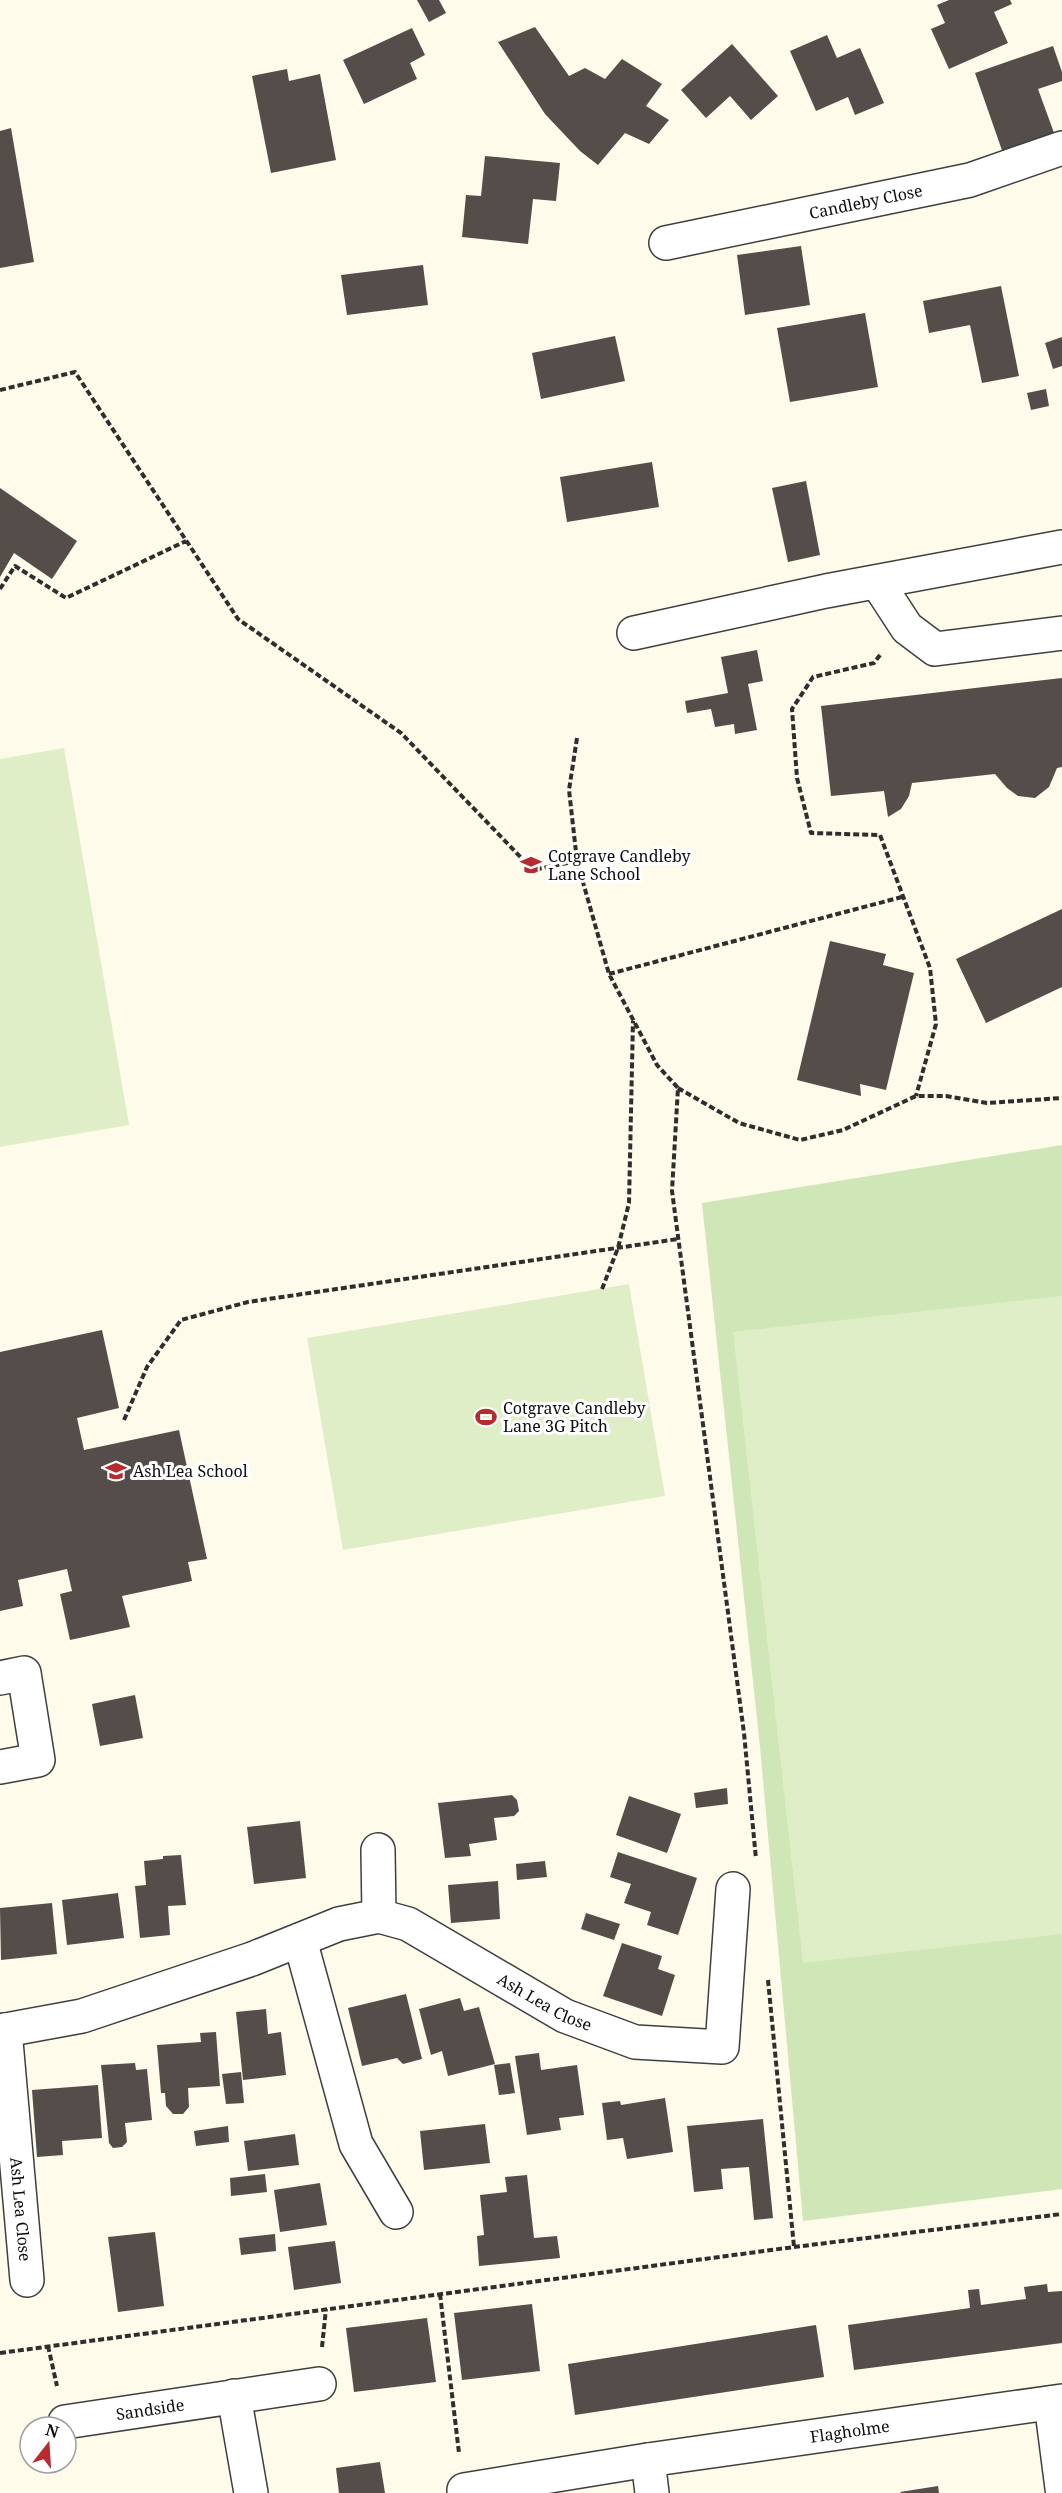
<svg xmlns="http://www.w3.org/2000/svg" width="1062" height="2493" font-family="'Noto Serif',serif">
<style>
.green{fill:#cfe6b7}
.pitch{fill:#e0eec8}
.building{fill:#544d49}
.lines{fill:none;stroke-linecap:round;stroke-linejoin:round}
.minor-casing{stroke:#3f3f3f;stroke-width:36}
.path{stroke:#2e2e2e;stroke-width:4;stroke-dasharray:6 3;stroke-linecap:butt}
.minor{stroke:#fff;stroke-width:33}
.labels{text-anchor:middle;stroke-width:6;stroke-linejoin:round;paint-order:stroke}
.street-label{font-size:16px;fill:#0c0c0c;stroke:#fff}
.poi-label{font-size:16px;fill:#0c0c0c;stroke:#fff;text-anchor:start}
</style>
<rect width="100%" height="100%" fill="#fefbeb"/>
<path class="green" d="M1062,1145V2189L803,2221L760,1747L702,1203Z"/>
<path class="pitch" d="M64,748L129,1125L0,1147V759Z
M629,1284L665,1496L343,1550L307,1338Z
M1062,1296V1934L803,1963L733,1332Z"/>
<path class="building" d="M417,0H439L446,13L429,22Z
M949,0H1010L1012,4L994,12L1008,43L949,69L931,29L945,23L937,5Z
M535,27L569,76L585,68L605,79L622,59L662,84L646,106L669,120L649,144L625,133L598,165L580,151L545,114L498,42Z
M412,28L425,55L410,63L417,79L364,104L343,60Z
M827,35L837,58L860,48L884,103L855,115L848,97L816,111L790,51Z
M732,44L778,96L751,120L730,96L706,118L681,90Z
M1053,46L1062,72V81L1038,89L1057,141L1005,159L975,73Z
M287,69L289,81L320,74L336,160L271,173L252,76Z
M11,128L34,262L0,268V131Z
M485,156L560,163L556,201L533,199L528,244L462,237L466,195L481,196Z
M801,246L810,305L745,315L737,255Z
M423,265L428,305L347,315L341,275Z
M1001,286L1019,376L982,383L970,325L929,333L923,301Z
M865,313L878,387L790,402L777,328Z
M615,336L625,381L541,399L532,353Z
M1062,337V366L1053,369L1045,343Z
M1046,389L1049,406L1031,410L1027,393Z
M652,462L659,507L567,522L560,477Z
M806,481L820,555L788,562L772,488Z
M0,488L77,541L52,579L14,553L0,577Z
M757,650L763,681L748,684L757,730L735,734L734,724L715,727L711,709L687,713L685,701L728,693L721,657Z
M1062,678V767L1057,768L1049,787L1035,798L1018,796L1007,788L995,774L912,783L909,796L901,809L888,817L884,791L831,796L821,706Z
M1062,909V987L986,1023L956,959Z
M830,941L886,954L883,965L914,973L886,1090L860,1084L861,1096L797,1080Z
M102,1330L119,1408L77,1418L84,1450L179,1430L207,1559L188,1562L192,1581L122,1596L130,1627L70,1640L60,1594L72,1591L67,1569L18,1580L23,1606L0,1611V1352Z
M135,1695L143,1738L100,1746L92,1704Z
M727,1788L728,1804L696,1808L694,1793Z
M512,1795L517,1800L519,1811L514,1816L494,1818L497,1840L469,1844L471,1856L445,1858L438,1803Z
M629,1796L681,1814L667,1853L616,1835Z
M300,1821L306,1878L254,1884L247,1827Z
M618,1852L697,1878L678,1935L647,1925L651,1912L624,1903L631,1884L610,1877Z
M181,1855L186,1905L168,1906L170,1935L140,1938L135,1886L146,1885L144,1861L163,1859V1856Z
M545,1861L547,1877L517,1880L516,1864Z
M498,1881L500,1919L451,1923L448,1885Z
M118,1893L124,1938L67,1945L62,1900Z
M52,1903L57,1954L1,1960L0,1908Z
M586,1913L620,1924L614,1940L581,1929Z
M622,1943L662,1956L658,1969L675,1975L662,2016L603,1996Z
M406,1994L422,2059L403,2064L397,2058L362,2066L348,2008Z
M460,1998L464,2011L479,2007L495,2064L448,2076L442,2051L431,2055L419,2009Z
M266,2009L268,2034L281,2032L286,2075L243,2080L236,2012Z
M216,2032L220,2086L188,2088L189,2107L183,2114H173L166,2106L165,2093H161L157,2045L201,2042L200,2033Z
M539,2053L541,2070L577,2065L584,2115L559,2118L561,2130L527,2135L515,2056Z
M135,2063L136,2070L147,2069L152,2120L125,2123L127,2142L122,2147L113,2148L109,2143L101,2065Z
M510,2063L515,2093L499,2095L494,2065Z
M241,2072L244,2103L226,2104L222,2074Z
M98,2085L102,2138L62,2141L63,2155L37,2157L32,2090Z
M665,2098L673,2152L627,2159L623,2138L607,2140L602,2103L620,2101L621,2105Z
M763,2119L773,2218L754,2220L749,2167L721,2169L723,2189L694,2192L687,2126Z
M485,2124L490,2163L424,2170L420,2131Z
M228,2126L229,2142L196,2146L194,2131Z
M295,2134L299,2165L248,2171L244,2141Z
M265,2174L267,2192L231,2196L230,2178Z
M527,2175L534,2238L557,2236L560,2258L479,2266L477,2236L484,2235L480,2195L507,2192L505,2177Z
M320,2183L327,2225L280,2232L274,2190Z
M155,2232L164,2306L118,2312L108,2237Z
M275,2234L276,2251L241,2255L239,2238Z
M335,2241L341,2283L294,2290L288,2247Z
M1047,2284L1048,2292L1062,2291V2343L854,2370L848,2325L970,2308L968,2290L979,2289L981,2305L1026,2299L1024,2287Z
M532,2304L540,2371L462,2380L454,2313Z
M427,2318L436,2382L354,2392L346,2328Z
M816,2325L824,2377L575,2415L568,2364Z
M380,2462L385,2493H339L336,2468Z
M938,2486L939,2493H901L900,2492Z"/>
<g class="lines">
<defs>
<g id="minor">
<path id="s1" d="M666,243L970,180L1062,148"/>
<path d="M877,582L907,628L935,649L1062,633"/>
<path d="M634,633L826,591L1062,547"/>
<path d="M0,1678L24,1673L38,1760L0,1767"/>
<path d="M378,1850L379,1916"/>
<path d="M300,1940L356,2144L396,2212"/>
<path id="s2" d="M5,2030L27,2280"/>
<path id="s3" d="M0,2031L82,2016L252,1959L339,1924L379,1916L408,1924L565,2016L635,2042L722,2047L733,1889"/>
<path d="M234,2396L251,2493"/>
<path d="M1051,2403L1062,2488"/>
<path id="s4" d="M65,2422L319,2384"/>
<path d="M464,2490L648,2460"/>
<path id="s5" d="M652,2493L648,2460L1062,2401"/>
</g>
</defs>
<use href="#minor" class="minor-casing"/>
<path class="path" d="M0,390L75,372L238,619L401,733L533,870L577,861
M0,589L15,566L66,598L186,541
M880,655L874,663L813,677L792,709L797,778L811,833L880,835L930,968L936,1024L916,1096
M577,738L569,790L577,861L609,974L657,1065L678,1088L672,1191L744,1733L756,1859
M609,974L902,897
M678,1088L739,1123L800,1140L843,1130L916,1096H946L987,1103L1062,1098
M602,1289L618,1248L629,1203L633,1021
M124,1420L147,1367L181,1320L248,1302L678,1239
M768,1980L794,2247
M440,2294L459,2453
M48,2346L57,2386
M322,2347L326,2309
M0,2353L794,2247L1062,2214"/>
<use href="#minor" class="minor"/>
</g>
<defs>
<symbol id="school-bare" viewBox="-9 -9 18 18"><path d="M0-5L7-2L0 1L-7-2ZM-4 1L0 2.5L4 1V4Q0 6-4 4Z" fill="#b52b2f" stroke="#fff" stroke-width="2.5" paint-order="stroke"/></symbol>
<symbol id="stadium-bare" viewBox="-9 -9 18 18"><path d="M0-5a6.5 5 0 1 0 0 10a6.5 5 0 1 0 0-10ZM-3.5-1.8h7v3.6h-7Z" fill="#b52b2f" stroke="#fff" stroke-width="2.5" paint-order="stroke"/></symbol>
</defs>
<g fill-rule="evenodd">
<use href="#school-bare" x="516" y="850" width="30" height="30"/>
<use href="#stadium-bare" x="471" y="1402" width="30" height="30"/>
<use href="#school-bare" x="101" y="1456" width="30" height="30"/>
</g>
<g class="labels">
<g class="street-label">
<text dy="6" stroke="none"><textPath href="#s1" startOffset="204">Candleby Close</textPath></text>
<text dy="6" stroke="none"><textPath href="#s3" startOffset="585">Ash Lea Close</textPath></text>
<text dy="6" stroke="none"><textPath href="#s2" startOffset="180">Ash Lea Close</textPath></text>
<text dy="6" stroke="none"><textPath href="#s4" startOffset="86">Sandside</textPath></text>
<text dy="6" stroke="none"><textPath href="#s5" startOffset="237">Flagholme</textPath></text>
</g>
<g class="poi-label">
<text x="548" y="862">Cotgrave Candleby<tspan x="548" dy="18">Lane School</tspan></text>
<text x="503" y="1414">Cotgrave Candleby<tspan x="503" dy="18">Lane 3G Pitch</tspan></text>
<text x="133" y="1477">Ash Lea School</text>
</g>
</g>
<g transform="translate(48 2445) rotate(17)"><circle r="28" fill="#ffffff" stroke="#9e9e9e" stroke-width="1.5"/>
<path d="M0-4.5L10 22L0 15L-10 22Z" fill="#b52b2f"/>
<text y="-9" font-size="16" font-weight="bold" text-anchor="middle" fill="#0c0c0c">N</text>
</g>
</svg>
